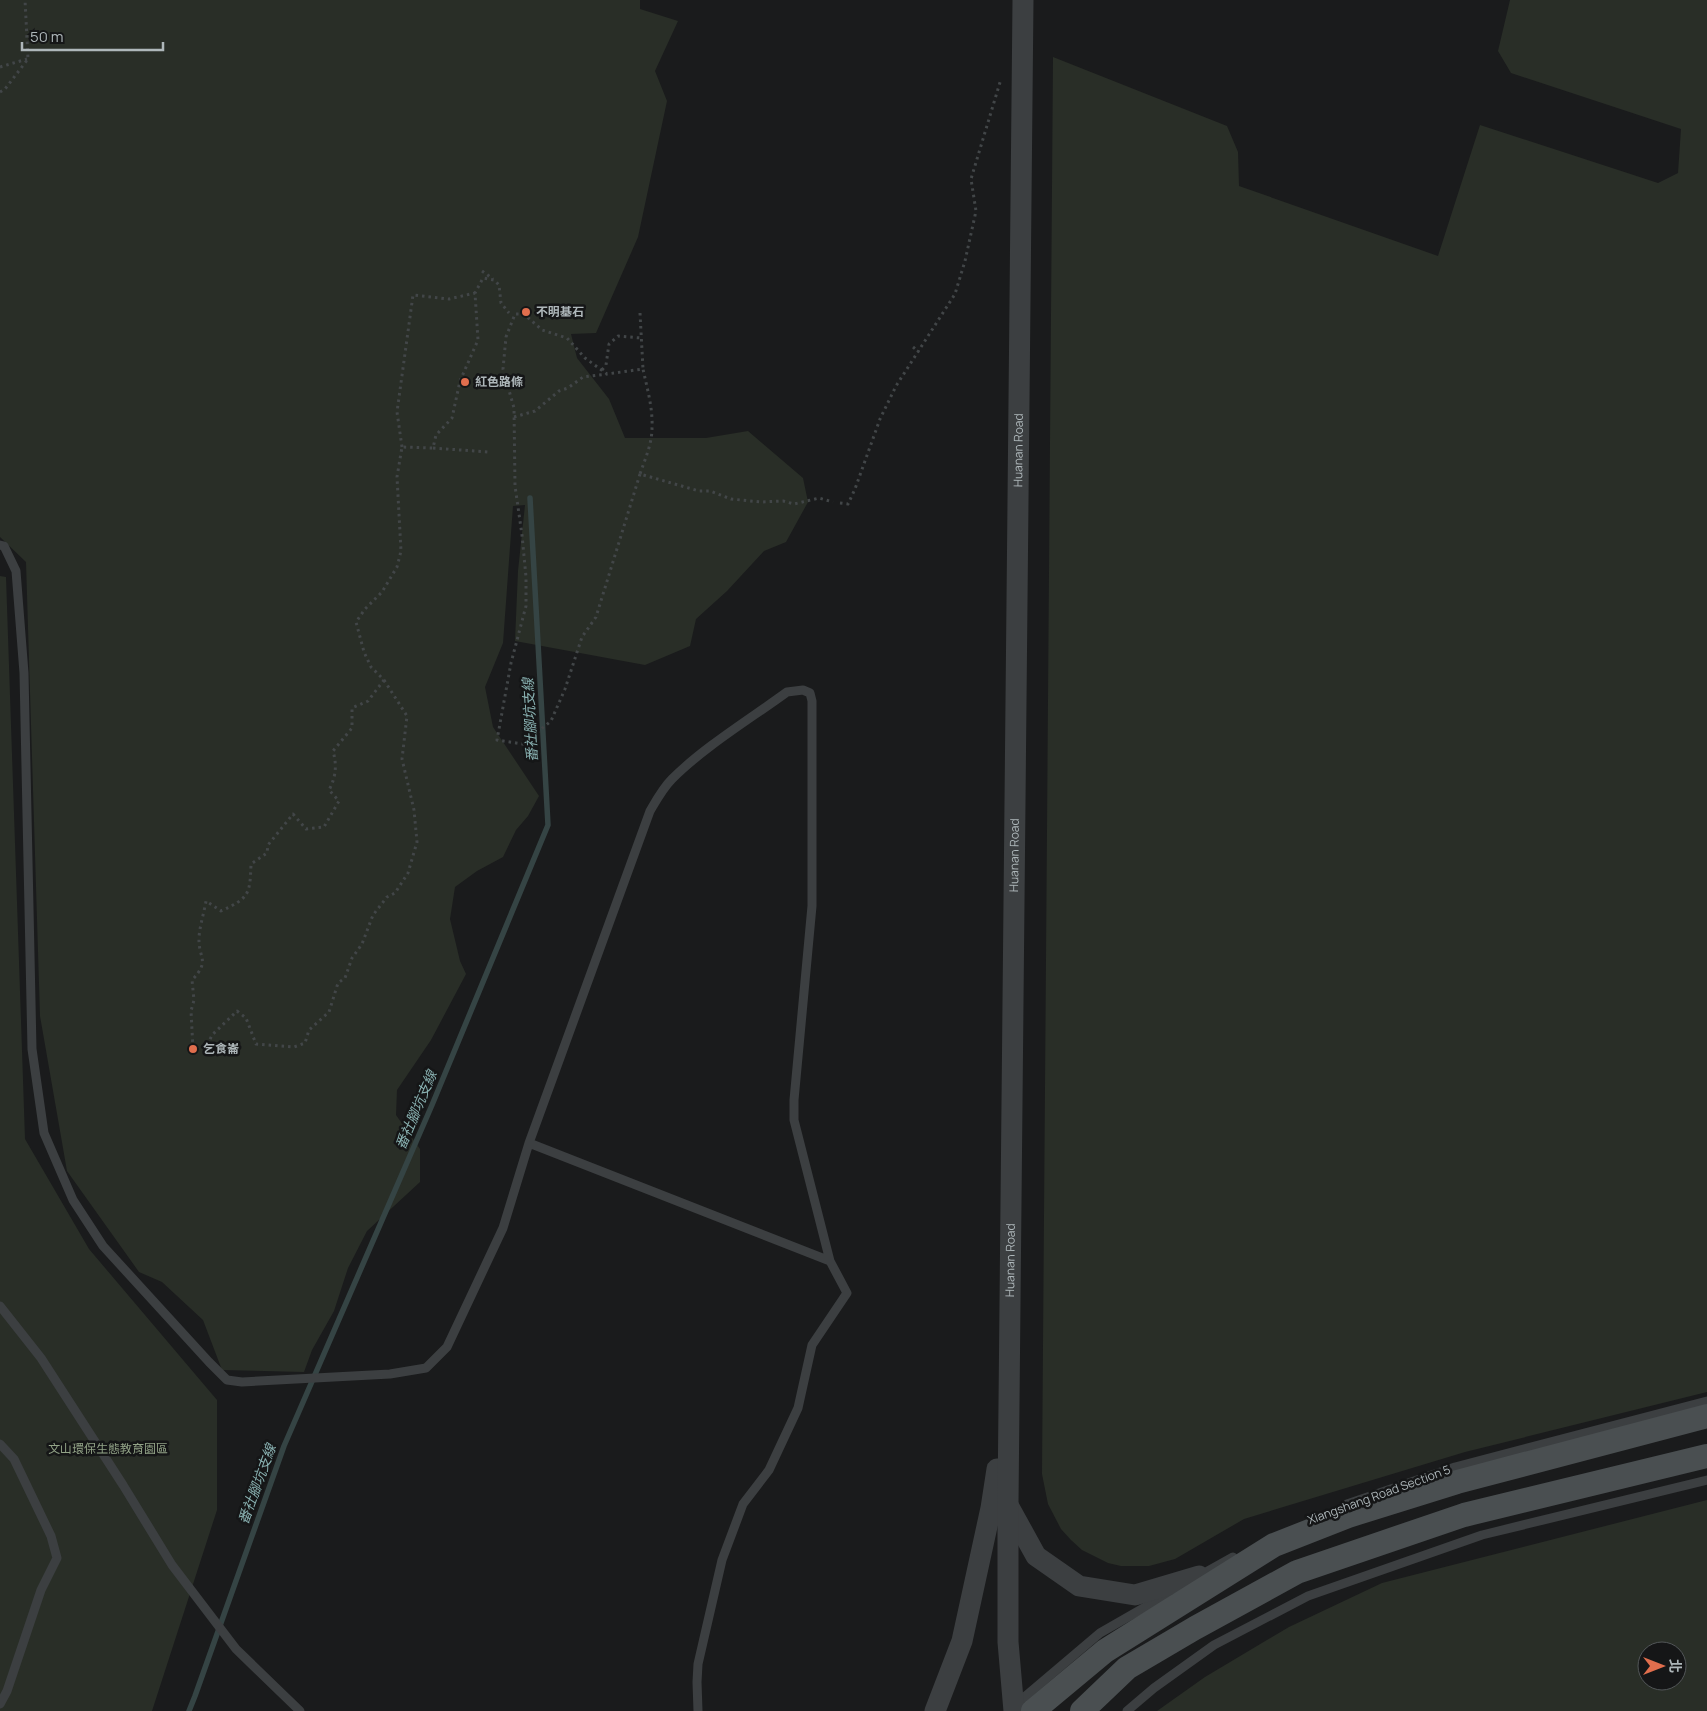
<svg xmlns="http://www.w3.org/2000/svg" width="1707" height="1711" font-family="Manrope,'Noto Sans TC',sans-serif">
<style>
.green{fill:#292e27;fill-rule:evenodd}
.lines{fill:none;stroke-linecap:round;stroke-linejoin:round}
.stream{stroke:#354444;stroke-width:5.5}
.path{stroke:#424648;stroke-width:3;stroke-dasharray:2.5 4;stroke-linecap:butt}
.service{stroke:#3c3f41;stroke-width:9}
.tertiary{stroke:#3c3f41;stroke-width:21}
.secondary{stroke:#4a4f51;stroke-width:24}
.poi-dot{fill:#e16e4d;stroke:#151617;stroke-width:2}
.labels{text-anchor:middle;stroke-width:5;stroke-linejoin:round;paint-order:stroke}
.poi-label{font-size:12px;font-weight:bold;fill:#aeb7ba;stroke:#151617;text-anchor:start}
.street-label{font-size:12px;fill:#aeb7ba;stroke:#151617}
.park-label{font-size:12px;fill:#92a387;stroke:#151617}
.water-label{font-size:14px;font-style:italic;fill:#89b1b1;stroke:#151617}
</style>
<rect width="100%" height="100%" fill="#1a1b1c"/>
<path class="green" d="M0,0H640V9L678,21L655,71L667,101L638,237L596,333L571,334L577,358L609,399L625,438H706L748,431L803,478L808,502L786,542L764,551L727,591L696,619L690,646L645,665L515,641L518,571L525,505L513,506L503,643L485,687L493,727L539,796L528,816L516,830L503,857L477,871L455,887L450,919L460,961L466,974L431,1040L397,1090L396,1115L420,1149V1182L367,1231L348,1268L334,1311L312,1350L304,1372L222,1370L203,1320L162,1282L139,1272L67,1171L40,1016L26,562L0,537Z
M1510,0H1707V1392L1465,1452L1244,1519L1175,1559L1149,1566H1121L1108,1563L1082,1550L1071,1540L1061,1529L1048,1504L1042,1474L1053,57L1227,126L1238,152L1239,186L1438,256L1480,125L1658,183L1678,173L1681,129L1511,73L1498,51Z
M0,576L6,577L25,1139L89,1249L217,1400V1510L152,1711H0Z
M1707,1500V1711H1157L1205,1677L1289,1627L1382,1583ZM1647,1651H1677V1681H1647Z"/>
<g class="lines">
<path class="stream" d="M189,1711L195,1696L284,1446L432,1105L548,825L530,498"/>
<path class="path" d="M0,67L27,59
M0,92L5,89L28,59L25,0
M482,271L493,279
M640,313L643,369
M913,347L919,352
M602,370L606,365L609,344L618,336L641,338
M514,417L535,411L559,391L568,388L583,377L607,374
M402,447L397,412L413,295L449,299L475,293
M433,448L488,452
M640,474L596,617L582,637L565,689L551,721L523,744L497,740L511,663L526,606V577L522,535L515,486L514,408L503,369L506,337L515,314H524L542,330L567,338L585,358L607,374L643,369C647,388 653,408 652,428C652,444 645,459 640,474L699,491H710L731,499L761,502L783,501L794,504L819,498L833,502
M840,503L848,504L855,489L880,419L896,386L955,294L965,261L976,211L971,179L1001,79
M384,680L407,716L402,759L414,810L417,842L408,873L395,893L387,897L373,915L362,944L352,958L345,978L338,983L329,1012L309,1030L305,1043L294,1047L256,1044L246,1018L237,1011L212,1035L206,1048L193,1049L191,1011L194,1000L192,980C211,960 198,959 199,937C200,925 204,913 206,901L221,911C249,898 250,895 251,864L267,853L268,845L293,814L306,829L324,827L339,801L329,790C336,777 337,765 333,751L352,728V708L368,701L384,680L371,667L364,652L356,622L365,609L382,592L397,567L401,551L397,477L402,447L433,448L436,435L452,418L460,381L478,340L475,293L483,278L494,280L499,285L501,303L509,313"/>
<path class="service" d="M0,545L4,546L16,571L24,673L32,1049L44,1133L73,1200L103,1246L209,1362L227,1380L242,1382L390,1374L426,1368L447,1347L503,1228L529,1143L830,1261L847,1293L812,1345L798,1408L769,1470L743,1504L722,1560L698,1664L697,1682L698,1711
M529,1143L650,811C657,799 663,788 672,779C704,747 750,719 787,692L803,690L810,693L812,701V906L794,1100V1120L830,1261
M0,1306L41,1358L123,1485L172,1565L236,1649L300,1711
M0,1444L14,1459L51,1536L57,1558L41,1590L7,1691L0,1704
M1347,1504L1455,1467L1707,1401
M1199,1576L1233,1557
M1015,1705L1100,1633L1168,1594
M1127,1711L1154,1688L1214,1645L1308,1596L1482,1535L1707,1480"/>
<g class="tertiary">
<path d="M1009,1507L1036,1556L1079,1586L1135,1595L1199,1576"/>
<path d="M935,1711L962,1641L991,1508L997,1469"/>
<path id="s1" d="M1014,1711L1008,1642V1504L1023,0"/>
</g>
<path class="secondary" d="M1033,1711L1105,1651L1274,1545L1348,1516L1457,1482L1707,1416
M1082,1711L1127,1668L1195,1628L1297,1572L1464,1515L1707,1456"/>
</g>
<g class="poi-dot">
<circle cx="526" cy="312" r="5"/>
<circle cx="465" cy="382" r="5"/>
<circle cx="193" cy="1049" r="5"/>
</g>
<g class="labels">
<g class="poi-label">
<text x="536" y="316">不明基石</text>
<text x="475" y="386">紅色路條</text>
<text x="203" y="1053">乞食崙</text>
</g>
<g class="street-label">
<text dy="4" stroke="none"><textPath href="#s1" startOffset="1261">Huanan Road</textPath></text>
<text dy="4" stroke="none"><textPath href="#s1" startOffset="856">Huanan Road</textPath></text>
<text dy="4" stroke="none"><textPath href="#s1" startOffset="451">Huanan Road</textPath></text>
<text transform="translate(1379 1495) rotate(-20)" y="4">Xiangshang Road Section 5</text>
</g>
<g class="park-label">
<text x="108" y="1453">文山環保生態教育園區</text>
</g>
<g class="water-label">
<text transform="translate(530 720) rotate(-93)" y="5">番社腳坑支線</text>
<text transform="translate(416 1110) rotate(-67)" y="5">番社腳坑支線</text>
<text transform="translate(257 1484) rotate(-70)" y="5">番社腳坑支線</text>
</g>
</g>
<g transform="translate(1662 1666) rotate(90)"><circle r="24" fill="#151617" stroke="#525658"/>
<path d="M0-4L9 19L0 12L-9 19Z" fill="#e16e4d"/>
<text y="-8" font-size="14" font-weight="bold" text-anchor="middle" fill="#aeb7ba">北</text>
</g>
<path d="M22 42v8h141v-8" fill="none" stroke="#aeb7ba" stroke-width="2.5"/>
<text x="30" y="42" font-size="15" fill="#aeb7ba" stroke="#151617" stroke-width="4" paint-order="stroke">50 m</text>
</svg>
